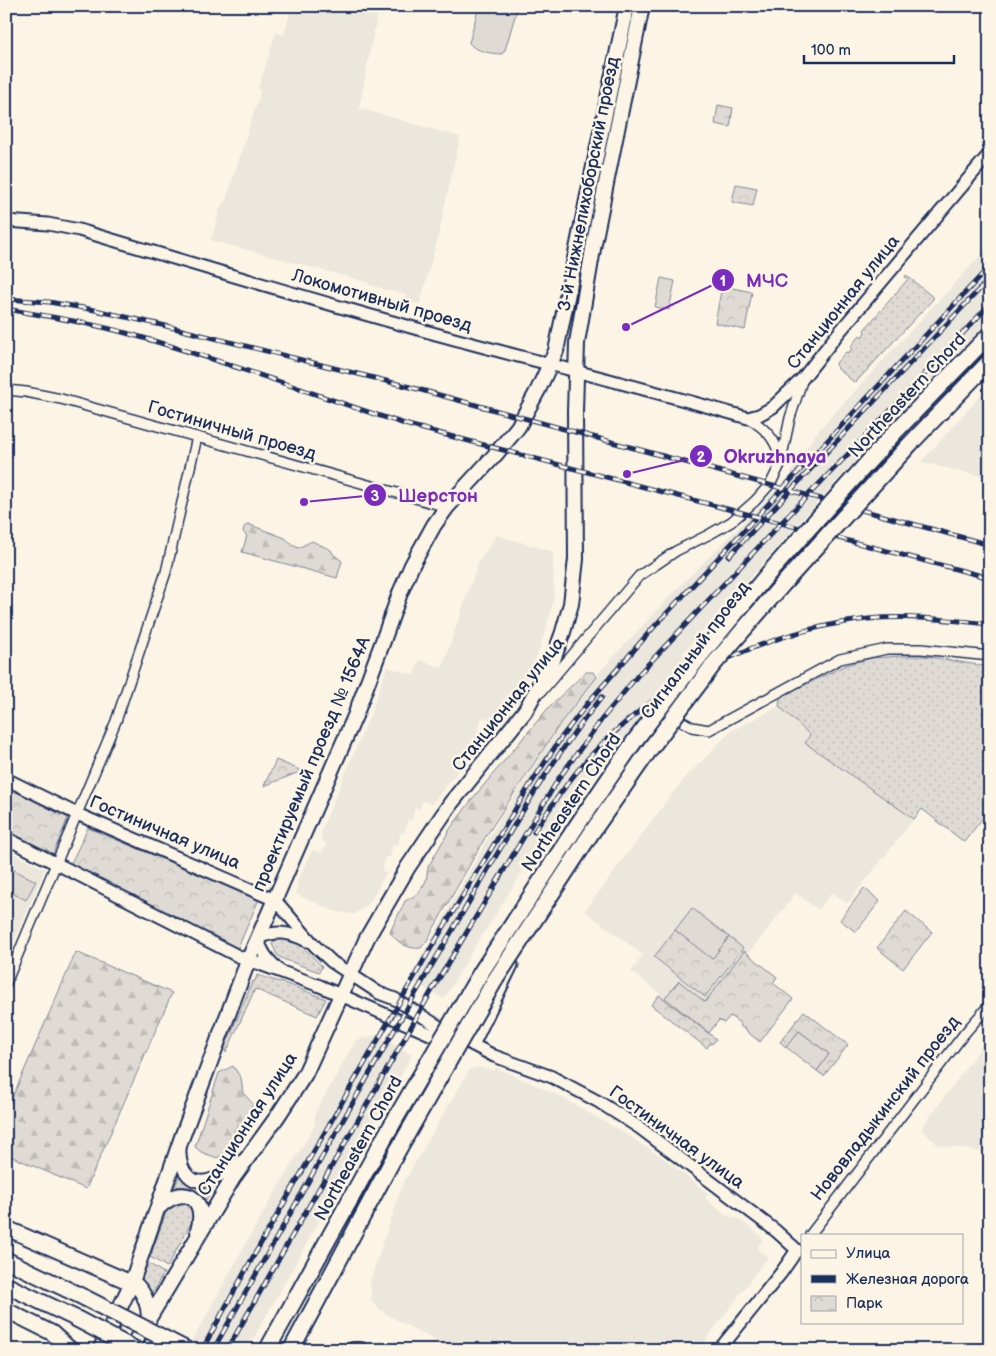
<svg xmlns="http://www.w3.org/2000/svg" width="996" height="1356" font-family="'Balsamiq Sans',sans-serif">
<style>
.built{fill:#ece7dc}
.grass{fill:url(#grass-dots);stroke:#7d8599}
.forest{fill:url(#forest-firs);stroke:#7d8599}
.park{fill:url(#park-crowns);stroke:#7d8599}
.pitch{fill:#dfdbd4;stroke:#7d8599}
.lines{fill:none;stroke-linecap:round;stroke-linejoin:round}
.minor-casing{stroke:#1b2f5e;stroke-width:12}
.tertiary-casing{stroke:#1b2f5e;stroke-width:15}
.secondary-casing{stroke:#1b2f5e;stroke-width:18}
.primary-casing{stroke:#1b2f5e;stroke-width:19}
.minor{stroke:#fcf5e5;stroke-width:9}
.tertiary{stroke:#fcf5e5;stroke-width:11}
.secondary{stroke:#fcf5e5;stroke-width:14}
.primary{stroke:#fcf5e5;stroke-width:15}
.rail-casing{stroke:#1b2f5e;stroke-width:5}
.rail{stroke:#fcf5e5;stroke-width:3;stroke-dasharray:9;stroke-linecap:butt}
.primary-bridge-casing{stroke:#1b2f5e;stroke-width:19;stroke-linecap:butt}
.primary-bridge{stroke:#fcf5e5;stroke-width:15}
.labels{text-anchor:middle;stroke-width:5;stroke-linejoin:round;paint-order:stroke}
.street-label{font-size:18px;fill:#1b2f5e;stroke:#fcf5e5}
.leader{fill:none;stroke:#7b2cbf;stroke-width:2}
.callout-dot{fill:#7b2cbf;stroke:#fcf5e5;stroke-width:2}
.mark-label{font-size:15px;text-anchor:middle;font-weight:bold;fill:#fff}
.callout-label{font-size:19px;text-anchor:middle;font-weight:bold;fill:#7b2cbf;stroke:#fcf5e5;stroke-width:5;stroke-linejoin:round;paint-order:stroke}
</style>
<defs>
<pattern id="grass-dots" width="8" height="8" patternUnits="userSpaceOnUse" patternTransform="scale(1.25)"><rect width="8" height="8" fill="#dfdbd4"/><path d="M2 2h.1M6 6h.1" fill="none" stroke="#bfbcb8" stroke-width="1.8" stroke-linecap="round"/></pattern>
<pattern id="forest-firs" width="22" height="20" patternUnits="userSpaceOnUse" patternTransform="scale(1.25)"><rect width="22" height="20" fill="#dfdbd4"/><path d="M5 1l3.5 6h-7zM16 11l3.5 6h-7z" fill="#bfbcb8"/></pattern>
<pattern id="park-crowns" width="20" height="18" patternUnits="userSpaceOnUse" patternTransform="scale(1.25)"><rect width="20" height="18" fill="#dfdbd4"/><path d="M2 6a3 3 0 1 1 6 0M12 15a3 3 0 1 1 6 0" fill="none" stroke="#bfbcb8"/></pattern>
</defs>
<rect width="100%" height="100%" fill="#fcf5e5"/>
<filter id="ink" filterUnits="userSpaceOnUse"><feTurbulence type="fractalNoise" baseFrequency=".02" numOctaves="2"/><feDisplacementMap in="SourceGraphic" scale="10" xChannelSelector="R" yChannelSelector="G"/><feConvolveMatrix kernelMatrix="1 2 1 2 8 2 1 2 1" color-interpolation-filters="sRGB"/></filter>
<g filter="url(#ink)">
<path class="built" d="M292,6H379L359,108L460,137L438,237L420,304L404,301L406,295L369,285V283L211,240L222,203H225L261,90L258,89L276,32L284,35Z
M990,245V320L826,493L683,653L684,669L627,744L594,771L572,794L473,950L444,999L409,979L488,838L564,719L600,671L674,592L791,475V471L816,433Z
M990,385V478L920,462H921Z
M497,535L553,552L554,597L547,626L534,664L518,694L513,693L494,720L482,717L476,737L480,742L432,804L422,801L420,809L415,808L412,820L408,819L405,833L401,832L398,845L393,844L390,858L385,857L382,871L386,873L371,900L365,907L355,914H348L334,911L296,894L298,880L312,850L323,853L326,842L321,841L322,828L371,713L387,667L414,675L420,660L442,668L478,563Z
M779,706L810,735L805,743L914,819L847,904L832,892L818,910L796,893L748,954L777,977L741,1024L730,1016L724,1023L719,1020L709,1033L631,971L643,955L585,911L671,795L686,777L731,731Z
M8,851L45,869L6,961V854Z
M377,1035L412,1055L247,1350H183L191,1343L264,1211L315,1125V1113L356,1040Z
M990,1035V1153L938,1145L921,1129Z
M476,1067L492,1070H495L496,1068L554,1093L621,1131L663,1158L709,1194L705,1198L725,1215L739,1219L761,1236L763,1241L758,1246V1250L768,1257L698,1350H453L386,1314L372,1302L370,1281L403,1183L470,1069Z"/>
<path class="grass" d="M906,275L934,298L855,383L837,368L836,363L846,352L848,353L852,349L850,347L860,335L862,337L865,332L864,330L908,279L905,277Z
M901,656H925L990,667V809L964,842L922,809L914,819L805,743L810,735L779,706L780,697L846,665L872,658Z
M281,939C298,938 310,955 322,966L319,972L283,959L277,955L272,944L274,941Z
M257,975L293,986L326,999L317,1016L255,989L226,1053L225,1047L253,981H255Z
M180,1175L198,1186H212V1188L206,1200L192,1188L175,1186Z
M177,1199L192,1205L194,1218L167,1267L150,1257L168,1207Z
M148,1263L164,1273L151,1295L145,1285L140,1281Z"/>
<path class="forest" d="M248,524L285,538L293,545L298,548L312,541L331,550L333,554L342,561L337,578L242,552L247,536L243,532L244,527Z
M586,672H593L597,677L562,721L486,836L426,942L421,948C409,950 396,942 390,932L405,901L418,894L426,881L428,867L450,829L473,798L550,706Z
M76,952L172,993L86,1189L6,1154V1112Z
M233,1066L241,1078L243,1093L254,1105L249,1120L236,1127L226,1152L217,1158L201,1152L195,1147L219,1073Z"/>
<path class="park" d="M718,105L733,108L730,127L715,124Z
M736,184L757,188L753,206L732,202Z
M722,286L752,292L745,330L715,323Z
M276,760L302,771L264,786Z
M6,787L68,818L53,854L6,830Z
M88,828L259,899L237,950L70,865Z
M906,911L932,932L903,969L877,948Z
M675,930L712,958L729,937L743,948L705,997L654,957Z
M744,951L777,977L773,983L793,999L760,1042L740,1026L741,1024L730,1016L724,1023L719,1020L709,1033L665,998L679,981L705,1002Z
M659,995L716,1039L712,1044L710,1043L707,1048L651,1005Z
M804,1011L848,1045L824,1076L817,1071L829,1054L799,1031L786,1047L780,1042Z"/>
<path class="pitch" d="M479,6H518L505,50L502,54C492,54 475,51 469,43Z
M661,278L675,281L669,310L655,307Z
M6,866L36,881L26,900L6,890Z
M864,888L880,901L856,932L840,920Z
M692,908L729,937L712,959L675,930Z
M799,1031L829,1054L817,1071L786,1047Z"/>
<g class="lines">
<defs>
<path id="minor" d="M6,390L26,392L61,399L447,507
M748,418C765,428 775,438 780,457
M541,692L639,576L676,551L710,534L731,522L755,501L771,483L780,465L790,418L802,381
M670,715L692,727L709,730L840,659L887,649H921L990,656
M6,983L116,721L166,572L197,437
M810,1235L964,1034L990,1004"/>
<path id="tertiary" d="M6,221L48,224L79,230C225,273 371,318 518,356C595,376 672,396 748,418L759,415L773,407L803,378L836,336L990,153
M867,471L886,455L990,348
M656,730L731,629
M6,779L77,814L275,900L315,946L332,962L379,993L395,999L441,1028L494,1056L552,1077L599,1102L640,1128L776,1231L797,1250L781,1273L719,1350
M6,838L238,956L320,986L437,1037L450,1038
M278,969C268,960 261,952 258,938C277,930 289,932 307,941
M473,1045L512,965
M180,1148C179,1170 190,1189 215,1178C225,1173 235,1165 245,1159"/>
<path id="secondary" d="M158,1208C183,1183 208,1197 198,1231
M6,1228L136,1285C146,1295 149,1306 149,1319
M6,1310L52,1333L71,1350
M100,1350L132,1282L182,1137L248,961L355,716L383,641L400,593L412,565L434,525L447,507L495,455L518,427L538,390L556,351L627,6
M130,1350L233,1178L277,1117L305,1074L367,938L408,867L451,803L525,711L553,660L563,632L571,604L576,559L575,412L577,343L594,243L642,6
M353,1350H361"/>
<path id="primary" d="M6,1260L85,1298
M6,1285L75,1318
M267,1350L383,1140
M291,1350L398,1150"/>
</defs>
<use href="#minor" class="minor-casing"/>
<use href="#tertiary" class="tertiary-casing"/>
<use href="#secondary" class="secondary-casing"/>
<use href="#primary" class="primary-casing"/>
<use href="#minor" class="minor"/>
<use href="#tertiary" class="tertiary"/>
<use href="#secondary" class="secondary"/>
<use href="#primary" class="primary"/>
<defs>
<path id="rail" d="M6,299L49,302L95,310L166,326L410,387L990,545
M6,309C46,316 87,322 126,333C221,359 313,395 408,425L990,578
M729,556L990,278
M534,832C554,802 573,773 599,747C668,677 770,630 868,619C909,615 950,620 990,624
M202,1350L253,1257L428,953L530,785L561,738L587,704L653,628L990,266
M213,1350C295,1206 375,1061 459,919C504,843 546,765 602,697
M227,1350L431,992L559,778L602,719L638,675L784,520L893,408L990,304"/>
</defs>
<use href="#rail" class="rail-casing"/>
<use href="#rail" class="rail"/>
<defs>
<path id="primary-bridge" d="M383,1140L480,974L578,824L636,739L700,656L768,574L896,431L990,334
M398,1150L495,980L592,832L650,749L713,665L783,584L910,444L990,361
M85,1298L187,1350
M75,1318L136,1350"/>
</defs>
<use href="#primary-bridge" class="primary-bridge-casing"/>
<use href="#primary-bridge" class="primary-bridge"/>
</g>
</g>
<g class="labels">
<g class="street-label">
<text transform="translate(588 184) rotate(-79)" y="6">3-й Нижнелихоборский проезд</text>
<text transform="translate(382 300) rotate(16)" y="6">Локомотивный проезд</text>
<text transform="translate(843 302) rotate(-51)" y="6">Станционная улица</text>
<text transform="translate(907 395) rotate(-47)" y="6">Northeastern Chord</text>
<text transform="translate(232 430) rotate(16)" y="6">Гостиничный проезд</text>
<text transform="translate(695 650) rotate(-53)" y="6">Сигнальный проезд</text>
<text transform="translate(508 704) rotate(-51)" y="6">Станционная улица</text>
<text transform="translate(311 764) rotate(-67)" y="6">проектируемый проезд № 1564А</text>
<text transform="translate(571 802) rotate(-56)" y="6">Northeastern Chord</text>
<text transform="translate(165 832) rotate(23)" y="6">Гостиничная улица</text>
<text transform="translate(885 1108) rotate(-52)" y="6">Нововладыкинский проезд</text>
<text transform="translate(247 1124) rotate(-57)" y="6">Станционная улица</text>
<text transform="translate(677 1137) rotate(36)" y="6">Гостиничная улица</text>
<text transform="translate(358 1148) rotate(-61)" y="6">Northeastern Chord</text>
</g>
</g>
<path class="leader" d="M626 327L723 280M627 474L701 456M304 502L375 495"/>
<g class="callout-dot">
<circle cx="626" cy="327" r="5"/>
<circle cx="627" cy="474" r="5"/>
<circle cx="304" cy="502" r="5"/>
<circle cx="723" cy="280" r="12"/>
<circle cx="701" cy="456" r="12"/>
<circle cx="375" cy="495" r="12"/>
</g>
<g class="mark-label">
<text x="723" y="286">1</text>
<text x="701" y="462">2</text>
<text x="375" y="501">3</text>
</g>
<g class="callout-label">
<text x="767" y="287">МЧС</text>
<text x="775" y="463">Okruzhnaya</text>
<text x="438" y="502">Шерстон</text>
</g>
<rect width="996" height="1356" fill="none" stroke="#fcf5e5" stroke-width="25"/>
<rect x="12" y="12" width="971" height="1331" fill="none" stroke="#1b2f5e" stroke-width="2" filter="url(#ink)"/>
<rect x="801" y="1234" width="162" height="90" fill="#fcf5e5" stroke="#a2a6af"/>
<rect x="811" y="1250" width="25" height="8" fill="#fcf5e5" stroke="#a2a6af"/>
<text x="846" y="1258" font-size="15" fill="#1b2f5e">Улица</text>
<rect x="811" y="1275" width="25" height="8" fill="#1b2f5e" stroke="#a2a6af"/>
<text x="846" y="1284" font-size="15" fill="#1b2f5e">Железная дорога</text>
<rect x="811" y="1296" width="25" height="15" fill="url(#park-crowns)" stroke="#a2a6af"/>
<text x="846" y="1308" font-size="15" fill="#1b2f5e">Парк</text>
<path d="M804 55v8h150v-8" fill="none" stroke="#1b2f5e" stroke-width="2.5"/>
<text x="811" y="55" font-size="15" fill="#1b2f5e" stroke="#fcf5e5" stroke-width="4" paint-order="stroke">100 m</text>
</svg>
